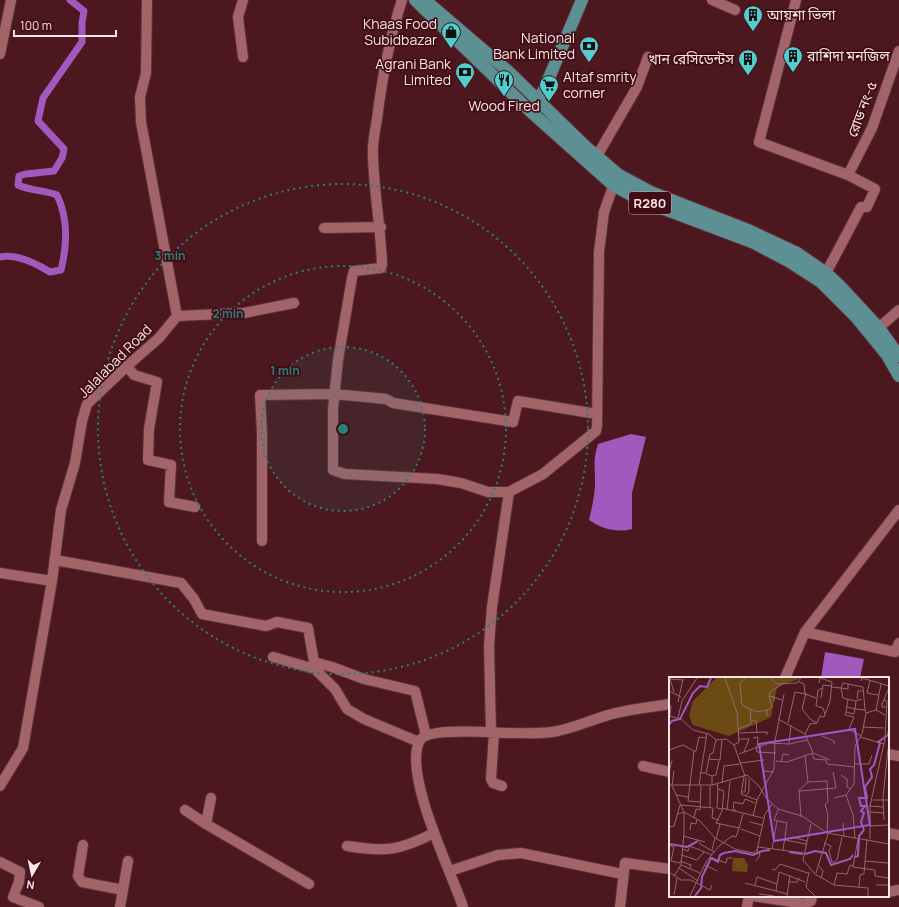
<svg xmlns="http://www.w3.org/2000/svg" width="899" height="907" font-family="Manrope,'Noto Sans Bengali',sans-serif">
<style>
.water{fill:#a05abd}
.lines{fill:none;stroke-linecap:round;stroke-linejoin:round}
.canal{stroke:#a05abd;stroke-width:7}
.minor-casing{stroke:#5c3239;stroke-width:12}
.major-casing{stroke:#5c3239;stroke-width:14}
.minor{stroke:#a26469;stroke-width:10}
.major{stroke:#5c9092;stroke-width:12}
.ring{fill:none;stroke:#27817a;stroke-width:2;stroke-dasharray:2 4}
.labels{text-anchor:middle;stroke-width:3.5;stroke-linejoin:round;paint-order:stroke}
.shield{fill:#400c15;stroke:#c3a4a7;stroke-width:1}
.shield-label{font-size:13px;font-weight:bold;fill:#fbe5e5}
.poi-label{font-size:14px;fill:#fbe5e5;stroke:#400c15;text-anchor:end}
.street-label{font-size:14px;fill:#fbe5e5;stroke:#400c15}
.inset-river{fill:none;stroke:#a05abd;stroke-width:2}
.inset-road{fill:none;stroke:#92696e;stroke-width:1}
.view{fill:#9b5ac8;fill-opacity:0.15;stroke:#9b5ac8;stroke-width:2}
.inset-edge{fill:none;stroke:#fbe5e5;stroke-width:2}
.centre{fill:#27817a;stroke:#400c15;stroke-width:2}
.ring-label{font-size:12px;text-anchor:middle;font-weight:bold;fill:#27817a;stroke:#400c15;stroke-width:3.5;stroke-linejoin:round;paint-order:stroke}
</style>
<rect width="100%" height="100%" fill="#4c171e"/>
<path class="water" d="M631,434L646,437L632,493V529C617,533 602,529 589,520C592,507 595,495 595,482C595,466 593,459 598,444Z
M825,652L864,659L860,678H821Z"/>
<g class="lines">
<path class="canal" d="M0,257C17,253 37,264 50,272L61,270C67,246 68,218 57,195C44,190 31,191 18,185L19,176L26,174L54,171L62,158L64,149L38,121L43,98L82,42V23L84,11L70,0"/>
<defs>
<path id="minor" d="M243,0L238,17L243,57
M402,0C389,40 382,78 377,119C375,131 372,144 373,156C374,193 381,229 382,265L381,268L354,271L352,278L338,360L333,409V470L345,474L437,479L461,483L488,492H509
M712,0L735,10
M796,0L759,142L848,175L875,189L867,207H861L826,273
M0,54L11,0
M597,156L637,87L648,57
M848,175L872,128L899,51
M324,228L381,227
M177,316L244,313L294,303
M873,333L899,310
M127,366L134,375L157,382L149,429L148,460L171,465L169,502L195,507
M262,541V433L260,395L334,394L386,399L393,403L513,422L518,401L597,414
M55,560L181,583L194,599L202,614L266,626L277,622L308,628L314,662L332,667L364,679L415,691L426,735
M0,573L52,581
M805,632L895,652L899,643
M273,657L315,669L335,689L347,709L364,719L419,742
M785,678L805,632L899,510
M491,733L489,645L492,607L509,492L543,474L596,431L597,426L599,252L604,212L616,178
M494,733L491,779L493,783L502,786
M888,754L899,756
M643,766L670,772
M0,786L23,748L52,581L61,510L75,463L82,421L87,404L127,366L159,338L177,316L141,122L140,97L146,73L147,0
M211,798L206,824L309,884
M185,810L206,824
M888,833L899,835
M83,845L78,876L82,882L123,890
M347,846C385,852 399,851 434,833
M0,862L20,872L19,882L13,897L39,907
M450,871L498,855L521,853L622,874
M888,892L899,890
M753,896L805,904L811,901L812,896
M120,907L128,861
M463,907C451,871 404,777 419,742C425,726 493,733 510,733C524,733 538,734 552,732C574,729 594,718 616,713C633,709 652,707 670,704
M620,907L625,863L670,869
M747,907L749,896"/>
<path id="major" d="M415,0L530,111L613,185L640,200L754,243L790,262L821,282L856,317L887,355L899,376
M426,1L509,72L585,146L619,175L651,192L748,230L797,253L826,273L841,287L879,328L899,356
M537,99L543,92L582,0"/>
</defs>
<use href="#minor" class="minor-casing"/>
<use href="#major" class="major-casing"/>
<use href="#minor" class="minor"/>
<use href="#major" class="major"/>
</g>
<circle cx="343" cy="429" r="82" fill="#27817a" fill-opacity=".12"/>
<g class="ring">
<circle cx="343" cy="429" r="82"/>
<circle cx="343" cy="429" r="163"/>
<circle cx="343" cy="429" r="245"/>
</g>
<defs>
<symbol id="building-pin" viewBox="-11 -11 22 30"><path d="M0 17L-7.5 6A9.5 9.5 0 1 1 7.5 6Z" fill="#52cdcd" stroke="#400c15"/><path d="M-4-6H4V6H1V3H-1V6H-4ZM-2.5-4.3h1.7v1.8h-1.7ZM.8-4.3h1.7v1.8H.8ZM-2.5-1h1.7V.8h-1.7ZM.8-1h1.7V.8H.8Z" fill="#111"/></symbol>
<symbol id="shop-pin" viewBox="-11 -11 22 30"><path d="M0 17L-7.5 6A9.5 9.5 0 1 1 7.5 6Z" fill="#52cdcd" stroke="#400c15"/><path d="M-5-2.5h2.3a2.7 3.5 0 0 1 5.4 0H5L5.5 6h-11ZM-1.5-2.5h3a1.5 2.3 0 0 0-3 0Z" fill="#111"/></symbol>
<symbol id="bank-pin" viewBox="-11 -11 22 30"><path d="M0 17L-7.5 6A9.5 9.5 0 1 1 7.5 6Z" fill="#52cdcd" stroke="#400c15"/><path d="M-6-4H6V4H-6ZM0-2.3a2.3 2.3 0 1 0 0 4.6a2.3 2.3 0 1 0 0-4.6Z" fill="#111"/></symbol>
<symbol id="restaurant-pin" viewBox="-11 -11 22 30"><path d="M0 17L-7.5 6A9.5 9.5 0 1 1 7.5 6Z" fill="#52cdcd" stroke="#400c15"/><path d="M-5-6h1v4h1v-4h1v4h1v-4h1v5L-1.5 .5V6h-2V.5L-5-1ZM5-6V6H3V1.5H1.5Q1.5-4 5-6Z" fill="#111"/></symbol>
<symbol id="supermarket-pin" viewBox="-11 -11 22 30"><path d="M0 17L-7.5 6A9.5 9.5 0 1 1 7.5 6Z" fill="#52cdcd" stroke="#400c15"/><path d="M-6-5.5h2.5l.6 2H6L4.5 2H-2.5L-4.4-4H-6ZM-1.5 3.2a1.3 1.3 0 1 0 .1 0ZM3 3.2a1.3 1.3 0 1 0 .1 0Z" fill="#111"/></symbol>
</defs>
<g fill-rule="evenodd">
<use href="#building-pin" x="742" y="4" width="22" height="30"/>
<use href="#shop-pin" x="440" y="21" width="22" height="30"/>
<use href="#bank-pin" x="578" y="35" width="22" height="30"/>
<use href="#building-pin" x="782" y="45" width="22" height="30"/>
<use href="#building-pin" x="737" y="48" width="22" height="30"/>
<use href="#bank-pin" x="454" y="61" width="22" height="30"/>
<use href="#restaurant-pin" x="493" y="69" width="22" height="30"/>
<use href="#supermarket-pin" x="538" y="74" width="22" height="30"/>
</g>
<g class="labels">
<rect class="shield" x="629" y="192" width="42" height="22" rx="3"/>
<g class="shield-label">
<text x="650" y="208">R280</text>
</g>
<g class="poi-label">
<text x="767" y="20" text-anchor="start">আয়শা ভিলা</text>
<text x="437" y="29">Khaas Food<tspan x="437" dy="16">Subidbazar</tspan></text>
<text x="575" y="43">National<tspan x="575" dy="16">Bank Limited</tspan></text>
<text x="807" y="61" text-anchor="start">রাশিদা মনজিল</text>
<text x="734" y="64">খান রেসিডেন্টস</text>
<text x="451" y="69">Agrani Bank<tspan x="451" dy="16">Limited</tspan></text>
<text x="563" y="82" text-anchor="start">Altaf smrity<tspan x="563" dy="16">corner</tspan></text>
<text x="504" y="111" text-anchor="middle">Wood Fired</text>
</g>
<g class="street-label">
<text transform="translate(862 109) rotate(-69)" y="5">রোড নং-৫</text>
<text transform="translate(115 361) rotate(-45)" y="5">Jalalabad Road</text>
</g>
</g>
<g transform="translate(669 677)">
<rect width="220" height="220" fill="#4c171e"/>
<path d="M47,1H132L108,10L102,40L60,59L24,48L20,39L24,24ZM64,181H75L79,188L78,195L63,194Z" fill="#6c4a13"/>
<path class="inset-river" d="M0,48L3,44L11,42L24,16L31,9L38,10L42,1M195,153L192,145L195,136L192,134L196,129H192L190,121H198L196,110L203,100L201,92L205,88L211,66L209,65L219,58L220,53M0,167L18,170L29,164M120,175L134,177M136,177L146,174L157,176L162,188L181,182L184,178M186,180L189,179L190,159L195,153M26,219L32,211L33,200L42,181L49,185L51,178L55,176L66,174L84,178L93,174L101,173"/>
<path class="inset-road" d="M56,1L68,36L70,65L65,68M101,1L108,7L128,6L132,1M192,4L193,1L220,9M201,4L198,16L209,18M130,5L135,7L136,17L147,21M179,7V12L172,11L174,21L186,24L193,22M162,10L172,11L174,6L194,10L196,33M153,11L149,13L147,29L154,31L156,37M0,14L12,20M5,15L1,2L14,3M137,16L133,32L141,42L148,46M100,19L101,15L115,6M152,21L154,8L162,9M179,22L177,35L185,37L186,32L196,33L197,36L193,57L186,69L185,107L177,118L184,138L186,161M188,22L189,14H194M105,24V20L113,23M9,25L14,2M0,28L2,29L1,39M178,30L186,32L187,24M217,30H213V27L220,11M81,32L87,35L98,33M207,33L212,7M177,35L176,38L185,40L180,52L192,59M197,36L207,33L216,38M0,39L12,42L24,53L40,57L47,63M98,39V33L103,30L100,19L105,20M9,41L13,24L28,1M109,42L136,57L144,76M82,43L87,44L88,55M119,46L126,15L136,17M194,50L215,51M69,52L82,47L81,32L73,28L71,7L76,1M69,56L98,55V58M136,57L141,47L148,46L151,39L155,40L161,24L163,5L151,1L150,6M153,59L165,64V67M191,60L215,67M84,61L89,60L88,70M69,62H80L75,75M47,63L57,62L65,68L76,99M120,66L122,48M87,70L88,75L107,76M0,73L14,68L25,74M25,74L19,124L32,125M25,74H27L30,60L37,61M70,77L100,66L120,67L138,63M143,77L145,82L157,83L158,87L186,90M40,82L51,83L53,62M107,84L118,85L144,76L161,83M112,85L114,77L120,78M71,86L95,83M186,87H200L203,78M0,96L3,83M31,96H37L41,77L44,76L47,63M37,97L43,99V108M94,98L95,94L105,95M172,98L178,102V110L181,112M43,99L47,98L50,84M75,99L72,117L88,123M139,105L158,104L159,125L156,127L159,138L158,156M53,106L55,89L71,87M48,107L49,112L55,114L53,134L47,146L70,151L74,137M0,108H43L78,98L90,109L97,121L109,132L133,139L158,156L220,167M3,108L5,94M30,108L38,56M3,109L15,135L31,144L46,161L66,172L84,176L88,173L96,137L103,127M49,112L48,131L53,132M131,114L167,111L164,95M73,115H76L77,100M7,118L19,120M77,118L80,115V102M165,121L177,118M204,123H220M12,128L44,131L43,141L50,143M201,129L214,130M41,131V109M53,131L94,141M58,133L61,104M67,133H64L65,125L74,127L76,122L86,126M109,133L105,143L118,146L114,173M201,135L215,136M84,139L88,123L105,92L106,64L115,17M132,140L130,113L139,105L136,79M25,141L27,132L31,133L32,109M215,143L214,120L219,72M81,145L93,148M174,146L175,160M142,147L134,183L146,197L165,208M200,149L219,148M0,150L5,149L11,128M72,152L91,159M21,153L22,146L27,147L28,142M14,159L36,165M123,160L138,164M47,162L51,147M189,162L184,190L206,193V199L220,201M201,162V129L216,62L218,24L215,23M116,163L137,167M31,165V167L45,175M155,166L162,169L160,174L163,185H165L168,183L173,160M0,168L5,170L2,184L11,186M89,170L135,176M13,172L19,174L21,169L43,178M103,172L108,144M43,173L46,161M12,178L28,183L35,175M41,180L57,186L58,181H63M11,184L22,188L21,191M87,184L91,178L88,173M196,184L219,186M12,188L31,196M36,188L48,194M150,189L154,194L152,201M184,189L181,188L178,197L168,196L165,208L199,211V219M10,191L29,204M103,192L106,193L111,187L139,196M0,195L12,203H22L41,213L43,208M140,195L137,210L146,219M147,196L159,157M5,199L12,188L15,156V135L9,137M119,205H128L130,201M76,206L107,214M108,207L110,195L136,205M86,208L88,200L108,207L107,214L118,217M207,208H220M190,210L191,198L195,197L198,162M90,217L105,219M5,218L8,201M21,219L37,185L50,169L63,159L67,160L70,151M118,219L121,198"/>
<path class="view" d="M186,52L201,148L105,164L90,67Z"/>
<rect width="220" height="220" class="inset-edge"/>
</g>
<circle cx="343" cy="429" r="6" class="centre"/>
<g class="ring-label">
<text x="170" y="260">3 min</text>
<text x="228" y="318">2 min</text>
<text x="285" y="375">1 min</text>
</g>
<g transform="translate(32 875) rotate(189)" stroke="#400c15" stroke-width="3" paint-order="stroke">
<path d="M0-3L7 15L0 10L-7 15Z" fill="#fbe5e5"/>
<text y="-6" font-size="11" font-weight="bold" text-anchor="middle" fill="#fbe5e5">N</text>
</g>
<path d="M14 30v6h102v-6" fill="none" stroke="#fbe5e5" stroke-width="2"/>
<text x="20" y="30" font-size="12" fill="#fbe5e5" stroke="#400c15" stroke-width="3" paint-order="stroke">100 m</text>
</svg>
